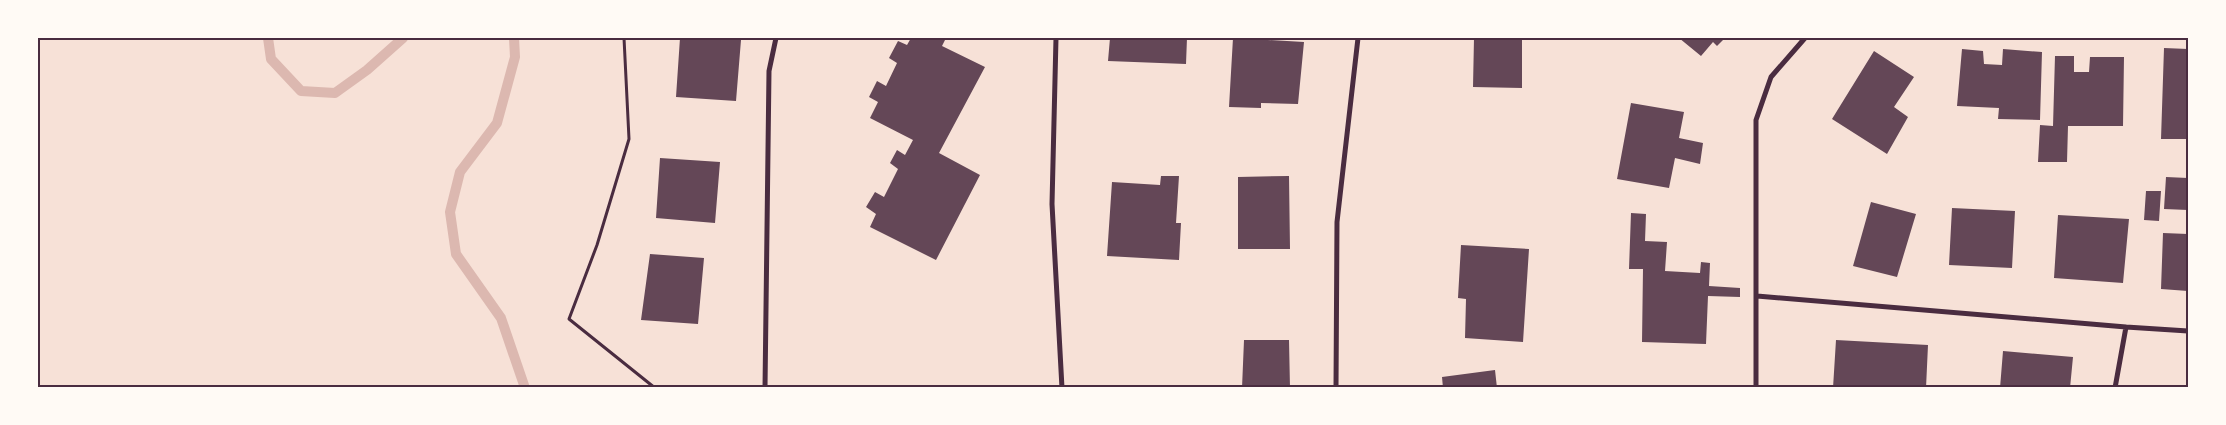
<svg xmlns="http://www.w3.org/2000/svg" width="2226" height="425" font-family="Inter,sans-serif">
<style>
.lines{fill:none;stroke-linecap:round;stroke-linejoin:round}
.stream{stroke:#dcb8b0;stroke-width:10}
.building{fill:#644757}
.path{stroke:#4a2c40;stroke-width:3}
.minor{stroke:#4a2c40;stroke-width:5}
.neatline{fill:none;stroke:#4a2c40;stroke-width:2}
</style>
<rect width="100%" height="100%" fill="#f7e1d7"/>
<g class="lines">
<path class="stream" d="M268,38L271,59L301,91L335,93L367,70L403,38
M514,38L515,57L497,123L460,172L450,212L456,254L501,318L525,388"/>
</g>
<path class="building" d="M680,38L741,40L736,101L676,97Z
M911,38H946L942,46L985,67L939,153L980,175L936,260L870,227L876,214L866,207L875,192L884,197L898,169L890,163L897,150L905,155L913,140L870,118L878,102L869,97L877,81L886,86L897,63L889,58L898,41L907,45Z
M1110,38H1187L1186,64L1108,61Z
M1233,38L1304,42L1298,104L1261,103V108L1229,107Z
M1474,38H1522V88L1473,87Z
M1679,38H1725L1717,46L1713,42L1701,56Z
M2164,48L2188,49V139H2161Z
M1962,49L1983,51L1984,64L2002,65L2003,49L2042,52L2040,120L1998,119L1999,108L1957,106Z
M1874,51L1914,77L1894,107L1908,117L1887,154L1832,119Z
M2055,56H2074V72H2089L2090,57H2124L2123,126H2068L2067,162H2038L2040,125L2053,126Z
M1631,103L1684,112L1679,138L1703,143L1700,164L1675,158L1669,188L1617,179Z
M660,158L720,162L715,223L656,218Z
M1161,176H1179L1176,223H1181L1179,260L1107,256L1112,182L1160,185Z
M1289,176L1290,249H1238V177Z
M2166,177L2188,178V210L2164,209Z
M2146,191H2161L2159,221L2144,220Z
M1871,202L1916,214L1897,277L1853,266Z
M1952,208L2015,211L2012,268L1949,265Z
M1631,213L1646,214L1645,241L1667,242L1665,271L1700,273L1701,262L1710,263L1709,286L1740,288V297L1708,296L1706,344L1642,342L1643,269H1629Z
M2058,215L2129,219L2123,283L2054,278Z
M2163,233L2188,234V291L2161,289Z
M1461,245L1529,249L1523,342L1465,338L1466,299L1458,298Z
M650,254L704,258L698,324L641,320Z
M1244,340H1289L1290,388H1242Z
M1836,340L1928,345L1926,388H1833Z
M2003,351L2073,357L2070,388H2000Z
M1495,370L1497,388H1443L1442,377Z"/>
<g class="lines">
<path class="path" d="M624,38L629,139L597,245L569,319L655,388"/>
<path class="minor" d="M1056,38L1052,204L1062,388
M1757,296L2126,327
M765,388L769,71L776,38
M1336,388L1337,222L1358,38
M1756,388V120L1771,77L1805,38
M2115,388L2126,327L2188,331"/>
</g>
<rect width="2226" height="425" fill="none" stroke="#fffaf5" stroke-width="78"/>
<rect x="39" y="39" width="2148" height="347" class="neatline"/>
</svg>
